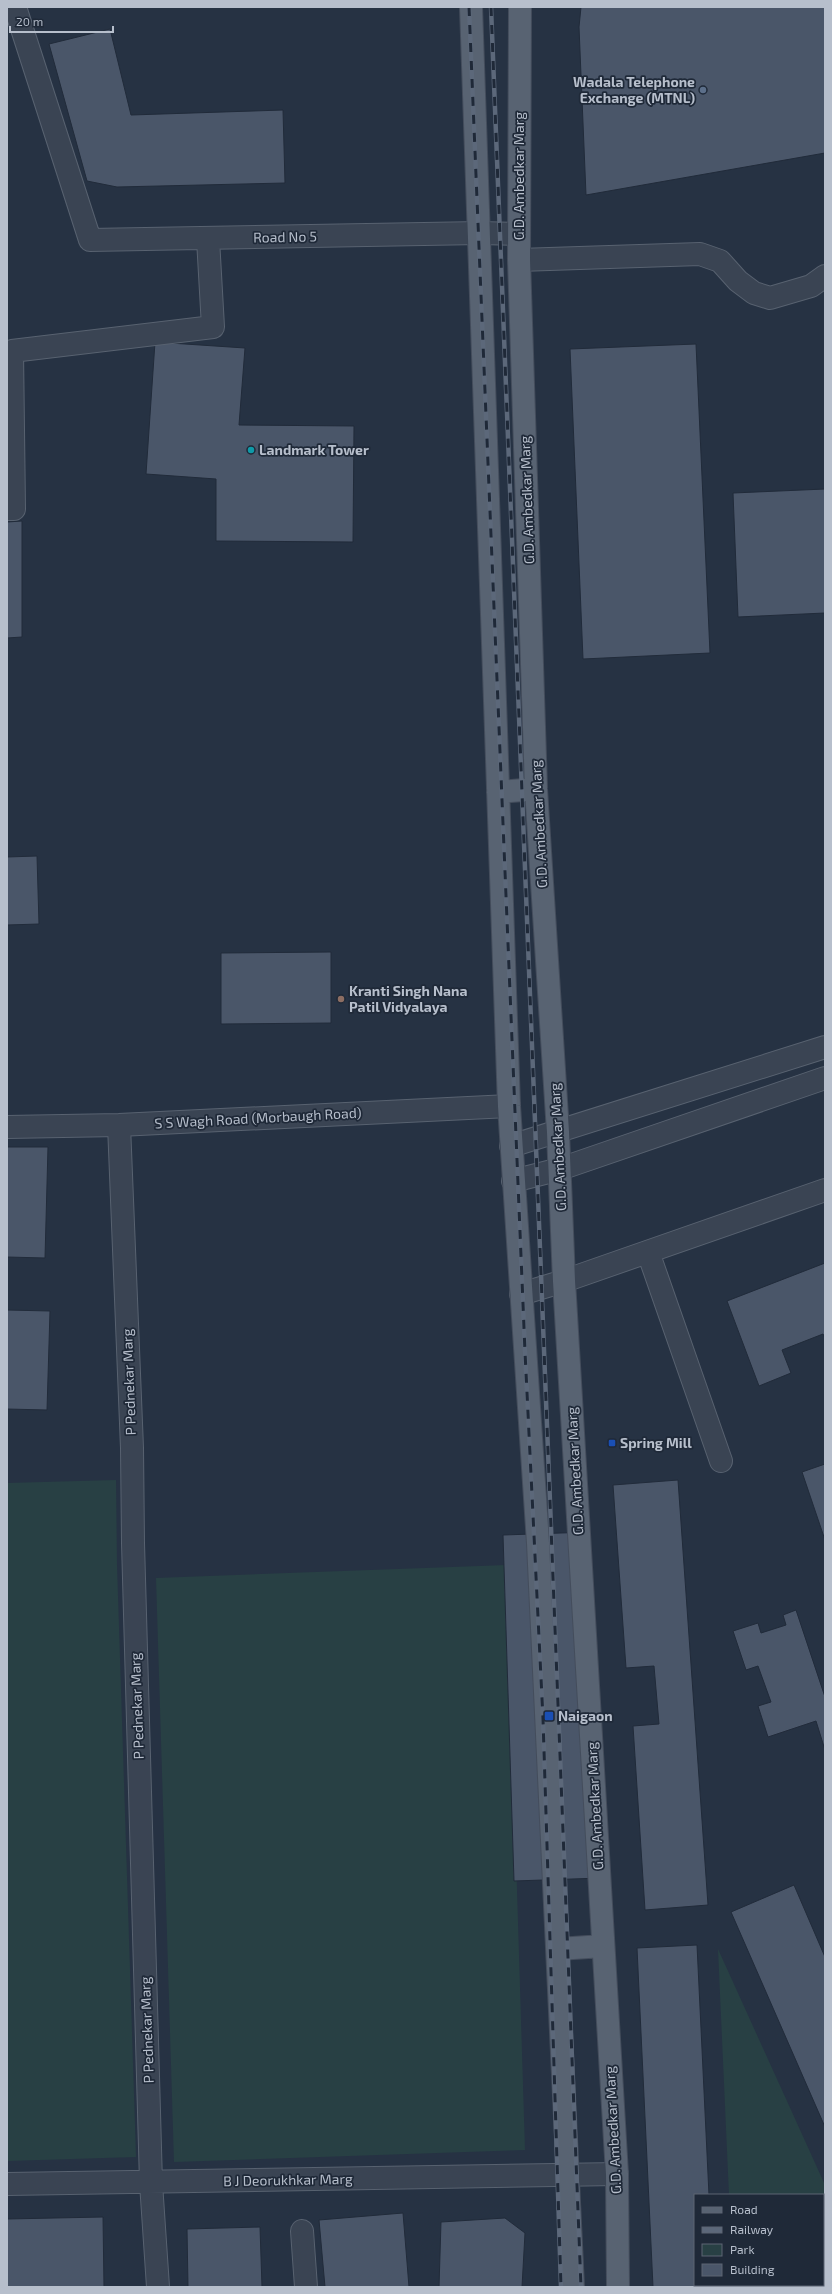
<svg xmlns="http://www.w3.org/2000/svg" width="832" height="2294" font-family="'Exo 2',sans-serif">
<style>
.green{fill:#284044}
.building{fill:#4a5669;stroke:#212b3a}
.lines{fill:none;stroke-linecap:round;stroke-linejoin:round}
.minor-casing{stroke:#586270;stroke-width:24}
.major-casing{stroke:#444d5c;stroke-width:24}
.minor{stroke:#3a4453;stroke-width:22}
.major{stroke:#586372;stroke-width:22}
.rail-casing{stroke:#5c687a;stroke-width:4.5}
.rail{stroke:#1f2938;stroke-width:3;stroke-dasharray:9;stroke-linecap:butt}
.service-dot{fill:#5c6f8a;stroke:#1f2938;stroke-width:1.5}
.culture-dot{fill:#0f9aa8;stroke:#1f2938;stroke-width:1.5}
.education-dot{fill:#8d6e63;stroke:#1f2938;stroke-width:1.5}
.transit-dot{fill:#1a4fb4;stroke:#1f2938;stroke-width:1.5}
.labels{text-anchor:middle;stroke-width:3.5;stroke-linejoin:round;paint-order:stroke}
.poi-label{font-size:14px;font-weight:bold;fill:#b7bfcc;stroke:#1f2938;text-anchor:start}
.street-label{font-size:14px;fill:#b7bfcc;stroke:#1f2938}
</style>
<rect width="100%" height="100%" fill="#263243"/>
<path class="green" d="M116,1480L117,1565L136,2157L7,2161V1483Z
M507,1565L525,2150L174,2162L156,1578Z
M718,1949L825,2185V2287H733V2285H823V2195H729Z"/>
<path class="building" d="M581,7H825V153L586,195L579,27Z
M110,29L131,115L283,110L285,183L117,187L87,181L49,44Z
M155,342L245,348L239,425L354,426L353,542L216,541V479L146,474Z
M696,344L710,653L583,659L570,349Z
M825,489V613L738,617L733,493Z
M22,521V637L7,638V522Z
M37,856L39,924L7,925V857Z
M331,952V1023L221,1024V953Z
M7,1147H48L45,1258L7,1257Z
M825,1263V1338L823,1334L782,1350L791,1373L759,1386L727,1301Z
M7,1310L50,1311L47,1410L7,1409Z
M825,1464V1540L802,1472Z
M678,1480L708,1905L645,1910L633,1726L659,1724L654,1666L626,1668L613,1485Z
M590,1532L601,1878L514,1881L503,1535Z
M796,1610L825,1697V1750L816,1721L768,1737L758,1706L771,1702L758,1666L746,1670L733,1631L758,1623L761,1633L786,1625L783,1615Z
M794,1885L825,1957V2127L731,1912Z
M697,1945L709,2195H695V2285H714V2287H653L637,1948Z
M403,2213L409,2287H325L319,2220Z
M103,2217L104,2287H7V2219Z
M505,2218L525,2233L522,2287H439L441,2222Z
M260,2227L262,2287H188L187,2229Z"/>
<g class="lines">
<defs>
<path id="minor" d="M15,7L90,240L480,233L519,234
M519,260L700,254L720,261L738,281L754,293L770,298L811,286L825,276
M7,509H14L12,351L213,327L208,239
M119,1125L132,1448L133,1543L151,2183L158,2287
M7,1127L119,1125L509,1106
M511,1146L825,1047
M513,1181L560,1169L825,1078
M648,1252L721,1461
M521,1294L564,1281L825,1190
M7,2184L617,2174
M302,2231L306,2287"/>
<path id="major" d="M471,7L509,1106L538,1543L573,2287
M520,7L519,260L536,789L558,1132L564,1281L617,2174L618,2287
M498,792L536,789
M558,1949L603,1946"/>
</defs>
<use href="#minor" class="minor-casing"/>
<use href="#major" class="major-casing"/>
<use href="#minor" class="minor"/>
<use href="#major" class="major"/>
<defs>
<path id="rail" d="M469,7L525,1352L543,1719L561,2287
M491,7L581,2287"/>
</defs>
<use href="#rail" class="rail-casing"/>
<use href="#rail" class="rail"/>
</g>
<circle class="service-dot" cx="703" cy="90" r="4"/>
<circle class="culture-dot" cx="251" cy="450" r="4"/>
<circle class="education-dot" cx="341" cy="999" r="4"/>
<g class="transit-dot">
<rect x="608" y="1439" width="8" height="8" rx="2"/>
<rect x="544" y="1711" width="10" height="10" rx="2"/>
</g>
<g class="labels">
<g class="poi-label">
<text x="695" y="87" text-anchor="end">Wadala Telephone<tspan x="695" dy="16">Exchange (MTNL)</tspan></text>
<text x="259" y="455">Landmark Tower</text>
<text x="349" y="996">Kranti Singh Nana<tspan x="349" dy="16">Patil Vidyalaya</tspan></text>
<text x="620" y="1448">Spring Mill</text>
<text x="558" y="1721">Naigaon</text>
</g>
<g class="street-label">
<text transform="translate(519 176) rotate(-90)" y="5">G.D. Ambedkar Marg</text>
<text transform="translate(285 237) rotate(-1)" y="5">Road No 5</text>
<text transform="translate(527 500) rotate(-92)" y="5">G.D. Ambedkar Marg</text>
<text transform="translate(539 824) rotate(-93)" y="5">G.D. Ambedkar Marg</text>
<text transform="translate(258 1118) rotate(-3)" y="5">S S Wagh Road (Morbaugh Road)</text>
<text transform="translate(558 1147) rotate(-93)" y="5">G.D. Ambedkar Marg</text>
<text transform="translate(129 1382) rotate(-92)" y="5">P Pednekar Marg</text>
<text transform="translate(575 1471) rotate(-93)" y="5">G.D. Ambedkar Marg</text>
<text transform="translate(137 1706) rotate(-92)" y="5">P Pednekar Marg</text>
<text transform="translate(595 1806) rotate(-93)" y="5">G.D. Ambedkar Marg</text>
<text transform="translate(147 2030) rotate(-92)" y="5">P Pednekar Marg</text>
<text transform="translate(613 2130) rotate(-93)" y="5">G.D. Ambedkar Marg</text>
<text transform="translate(288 2180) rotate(-1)" y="5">B J Deorukhkar Marg</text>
</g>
</g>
<rect width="832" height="2294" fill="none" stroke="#b7bfcc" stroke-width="16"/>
<rect x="694" y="2194" width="130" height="92" fill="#1f2938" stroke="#5c6573"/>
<rect x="702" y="2207" width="20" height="6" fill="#586372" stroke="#5c6573"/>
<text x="730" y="2214" font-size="12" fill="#b7bfcc">Road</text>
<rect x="702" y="2227" width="20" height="6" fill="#5c687a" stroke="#5c6573"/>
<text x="730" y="2234" font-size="12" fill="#b7bfcc">Railway</text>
<rect x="702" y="2244" width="20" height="12" fill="#284044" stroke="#5c6573"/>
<text x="730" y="2254" font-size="12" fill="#b7bfcc">Park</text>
<rect x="702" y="2264" width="20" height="12" fill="#4a5669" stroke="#5c6573"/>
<text x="730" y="2274" font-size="12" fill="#b7bfcc">Building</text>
<path d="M10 26v6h103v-6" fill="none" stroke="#b7bfcc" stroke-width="2"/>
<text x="16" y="26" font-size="12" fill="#b7bfcc" stroke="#1f2938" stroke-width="3" paint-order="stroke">20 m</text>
</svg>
